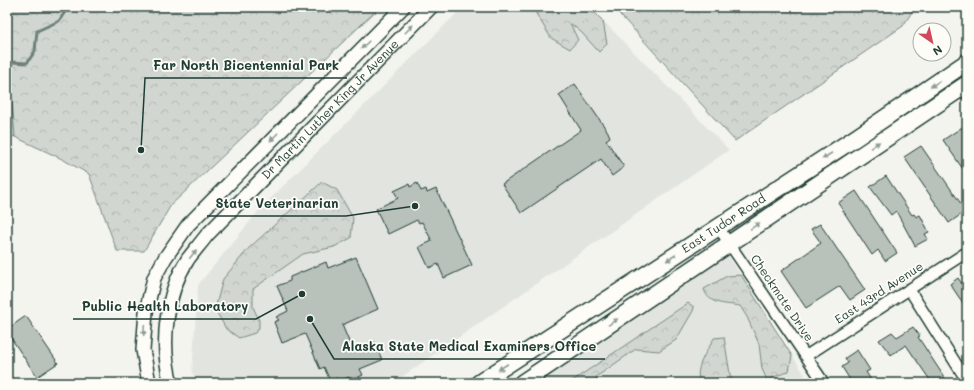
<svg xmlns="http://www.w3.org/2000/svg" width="974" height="390" font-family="Mali,sans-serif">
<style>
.built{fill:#e2e5df}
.green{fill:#d1d6d1;stroke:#788a82}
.forest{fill:url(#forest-crowns);stroke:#788a82}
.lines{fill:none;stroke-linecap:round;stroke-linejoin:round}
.stream{stroke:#6e8179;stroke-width:3}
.building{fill:#b9c1bb;stroke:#1f3d34}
.minor-casing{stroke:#1f3d34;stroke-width:13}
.tertiary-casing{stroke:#1f3d34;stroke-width:16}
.primary-casing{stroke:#1f3d34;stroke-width:19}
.minor{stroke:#fdfcf7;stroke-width:10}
.tertiary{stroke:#fdfcf7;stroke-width:13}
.primary{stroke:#fdfcf7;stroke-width:16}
.oneway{fill:#8e9c96}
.labels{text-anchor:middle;stroke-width:3.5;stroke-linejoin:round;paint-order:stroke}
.street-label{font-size:12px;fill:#1f3d34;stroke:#fdfcf7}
.leader{fill:none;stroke:#1f3d34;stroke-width:1.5}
.callout-dot{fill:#1f3d34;stroke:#fdfcf7;stroke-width:1.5}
.callout-label{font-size:13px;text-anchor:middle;font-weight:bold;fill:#1f3d34;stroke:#fdfcf7;stroke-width:3.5;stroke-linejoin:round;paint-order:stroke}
</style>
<defs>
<pattern id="forest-crowns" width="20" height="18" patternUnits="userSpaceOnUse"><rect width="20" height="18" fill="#d1d6d1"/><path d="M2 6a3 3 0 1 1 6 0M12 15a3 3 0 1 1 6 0" fill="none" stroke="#b3b9b4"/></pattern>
</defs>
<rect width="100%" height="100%" fill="#f4f4ef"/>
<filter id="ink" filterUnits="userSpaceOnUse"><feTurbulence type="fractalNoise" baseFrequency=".025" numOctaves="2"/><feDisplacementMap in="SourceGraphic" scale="8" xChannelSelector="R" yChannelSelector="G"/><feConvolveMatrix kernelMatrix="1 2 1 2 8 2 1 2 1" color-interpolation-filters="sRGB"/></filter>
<g filter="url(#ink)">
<path class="built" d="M463,7H590L729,150L393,383H197L192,372L198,285L260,209Z
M728,255L805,375L794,383H537Z"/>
<path class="green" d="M7,47L15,137L7,134Z"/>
<path class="forest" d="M7,7H380L171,205L144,251H117L89,174L60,158L15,137L9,65L7,64Z
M532,7H589L603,21L607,44L599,52L582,33L570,23L578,40L570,49L551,38Z
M613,7H915L903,26L735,141Z
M322,182L337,190L353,218L351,238L334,247L303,254L253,289V307L259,320V328L255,333L239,338L226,329L215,309L223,279L249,248Z
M741,275L792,356L789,371L767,380L762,369L759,344L747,317L740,306C726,303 709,306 704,289L727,276Z
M688,303L694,307L693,311L676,340L659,351L636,349L596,377L598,383H569Z
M724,337L730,374L733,383H701C692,370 708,350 714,338Z"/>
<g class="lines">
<path class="stream" d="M7,53L11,62L27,63L35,51L37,31L59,21L68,7"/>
</g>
<path class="building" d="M575,84L608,132L610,137L606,140L624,167L612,176L601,159L521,213L502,184L581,130L559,95Z
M964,126L967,131V175L943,140Z
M921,146L966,211L949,223L904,157Z
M886,176L912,215L914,214L916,217L920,215L929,232L925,234L928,239L915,246L896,211L891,215L870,187Z
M417,183L421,191L426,189L427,193L436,189L472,265L444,278L438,264L429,268L419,247L432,241L422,222L419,223L417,220L388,234L376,209L398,198L394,191L409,184L410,187Z
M856,191L897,253L885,261L878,250L872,255L838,203Z
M820,224L865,290L850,300L840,286L806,308L781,271L821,243L811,229Z
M356,257L378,309L342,325L353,351L375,342L382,360L360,369L363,375L350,381L349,377L339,381L337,378L330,381L324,367L320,369L305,334L282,343L274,322L279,320L276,317L288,311L277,286L290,281V277L326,262L328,268Z
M958,278L967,291V309L950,284Z
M26,316L58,363L37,377L7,332V329Z
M913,327L920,336L918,337L948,383H932L906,345L891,355L879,340L892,332L897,337Z
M857,350L870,370L866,372L873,383H852L842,367L848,363L845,358Z"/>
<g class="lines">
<defs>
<path id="minor" d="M718,227L824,383
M909,289L967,381
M806,356L967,252"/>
<g id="tertiary">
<path d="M149,383L143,350L146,312L154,278L165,258L188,225L403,7"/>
<path id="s1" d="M171,383C160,344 166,293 188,259C194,251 201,243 207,235L431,7"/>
</g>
<g id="primary">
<path id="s2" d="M479,383L857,137L967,62"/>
<path d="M522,383L967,84"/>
</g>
</defs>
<use href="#minor" class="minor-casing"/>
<use href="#tertiary" class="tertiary-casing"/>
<use href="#primary" class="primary-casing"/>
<use href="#minor" class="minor"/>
<use href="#tertiary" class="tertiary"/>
<use href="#primary" class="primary"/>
</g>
<defs><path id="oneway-solid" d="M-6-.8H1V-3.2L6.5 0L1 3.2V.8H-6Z"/></defs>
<g class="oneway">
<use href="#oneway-solid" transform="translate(409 29) rotate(-46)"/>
<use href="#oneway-solid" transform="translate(365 45) rotate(135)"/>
<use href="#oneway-solid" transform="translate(935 84) rotate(146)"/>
<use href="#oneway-solid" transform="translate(274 137) rotate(134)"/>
<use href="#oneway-solid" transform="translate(875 145) rotate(-34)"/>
<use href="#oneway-solid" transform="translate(827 156) rotate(147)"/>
<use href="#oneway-solid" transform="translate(755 226) rotate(-34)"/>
<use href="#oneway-solid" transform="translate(193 254) rotate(-52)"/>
<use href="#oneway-solid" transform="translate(671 258) rotate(147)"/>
<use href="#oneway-solid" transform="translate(613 322) rotate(-34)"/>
<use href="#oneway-solid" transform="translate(144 330) rotate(94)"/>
<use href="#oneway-solid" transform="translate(503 367) rotate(147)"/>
</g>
</g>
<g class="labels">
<g class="street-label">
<text dy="4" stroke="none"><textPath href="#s1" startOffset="335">Dr Martin Luther King Jr Avenue</textPath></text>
<text dy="4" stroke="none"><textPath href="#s2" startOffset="292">East Tudor Road</textPath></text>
<text transform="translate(879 293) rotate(-33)" y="4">East 43rd Avenue</text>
<text transform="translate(782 298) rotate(56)" y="4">Checkmate Drive</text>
</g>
</g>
<path class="leader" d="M141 150L145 78H347M415 206L346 216H207M302 294L256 319H73M310 319L334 359H605"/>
<g class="callout-dot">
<circle cx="141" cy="150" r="4"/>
<circle cx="415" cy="206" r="4"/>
<circle cx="302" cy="294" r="4"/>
<circle cx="310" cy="319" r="4"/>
</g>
<g class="callout-label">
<text x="246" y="70">Far North Bicentennial Park</text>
<text x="277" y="208">State Veterinarian</text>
<text x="165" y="311">Public Health Laboratory</text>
<text x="469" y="351">Alaska State Medical Examiners Office</text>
</g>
<rect width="974" height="390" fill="none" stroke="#fdfcf7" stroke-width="24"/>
<rect x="12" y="12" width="950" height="366" fill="none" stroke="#1f3d34" stroke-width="1.5" filter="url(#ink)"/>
<g transform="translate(932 42) rotate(146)"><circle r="19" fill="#fdfcf7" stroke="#a4b0a9"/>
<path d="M0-3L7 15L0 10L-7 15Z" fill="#d1495b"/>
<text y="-6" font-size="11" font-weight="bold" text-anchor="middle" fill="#1f3d34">N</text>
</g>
</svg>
